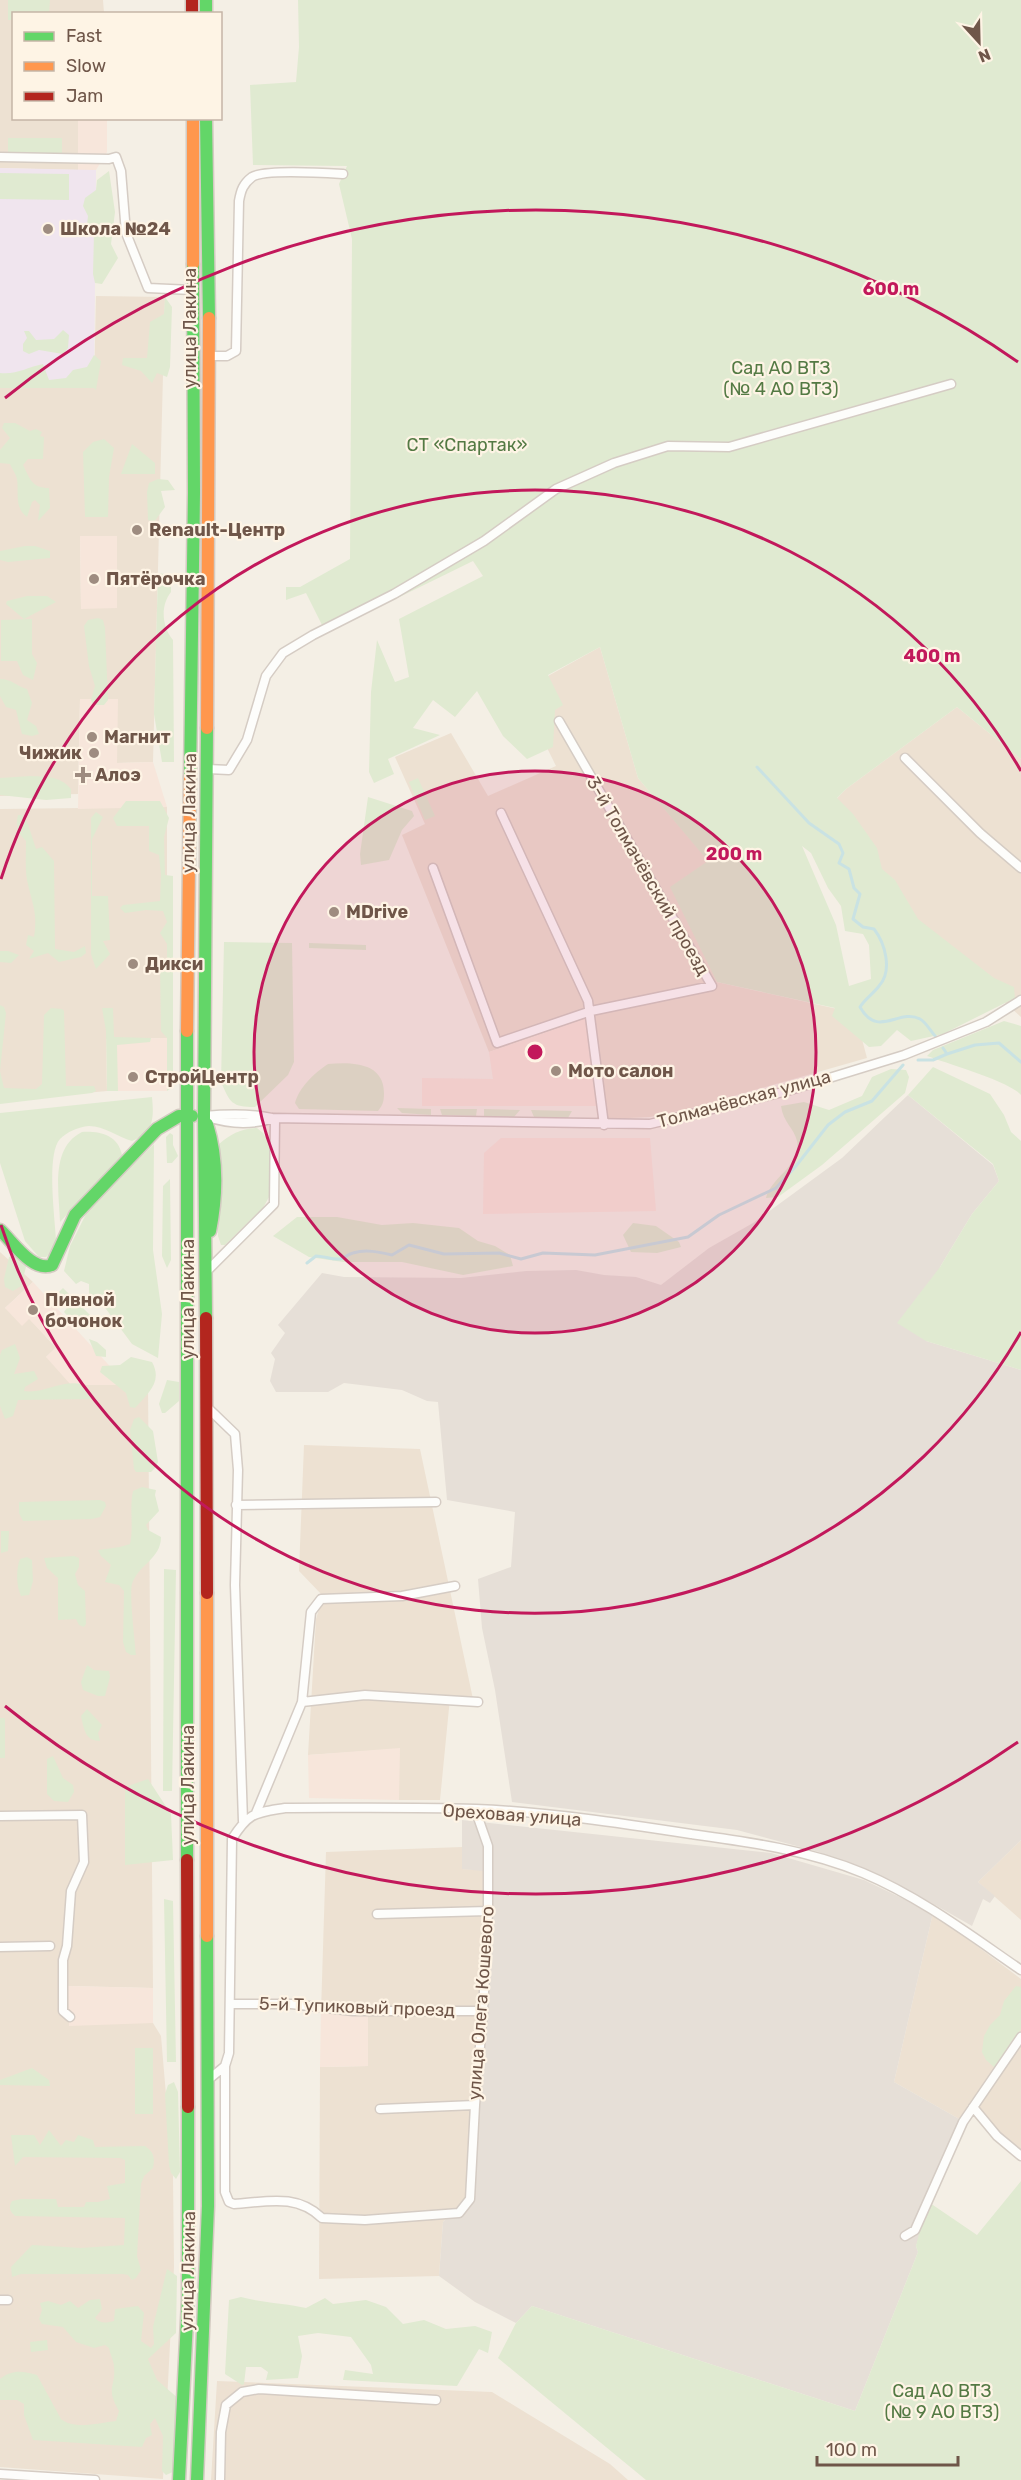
<svg xmlns="http://www.w3.org/2000/svg" width="1021" height="2480" font-family="Rubik,sans-serif">
<style>
.residential{fill:#ede1d2;fill-rule:evenodd}
.commercial{fill:#f7e6db}
.industrial{fill:#e6dfd7}
.education{fill:#f0e5ee}
.green{fill:#e0ead1;fill-rule:evenodd}
.lines{fill:none;stroke-linecap:round;stroke-linejoin:round}
.stream{stroke:#c9e2e3;stroke-width:3}
.street-casing{stroke:#d5ccc4;stroke-width:11}
.fast-casing{stroke:#d4cbc2;stroke-width:15}
.slow-casing{stroke:#d4cbc2;stroke-width:15}
.jam-casing{stroke:#d4cbc2;stroke-width:15}
.street{stroke:#fdfdfb;stroke-width:8}
.fast{stroke:#63d668;stroke-width:12}
.slow{stroke:#ff974d;stroke-width:12}
.jam{stroke:#b3261e;stroke-width:12}
.ring{fill:none;stroke:#c2185b;stroke-width:3}
.poi-dot{fill:#9e8c80;stroke:#fef4e5;stroke-width:2}
.labels{text-anchor:middle;stroke-width:4.5;stroke-linejoin:round;paint-order:stroke}
.poi-label{font-size:18px;font-weight:bold;fill:#6f5649;stroke:#fef4e5;text-anchor:start}
.street-label{font-size:18px;fill:#6f5649;stroke:#fef4e5}
.park-label{font-size:18px;fill:#547a44;stroke:#fef4e5}
.centre{fill:#c2185b;stroke:#fef4e5;stroke-width:3}
.ring-label{font-size:18px;text-anchor:middle;font-weight:bold;fill:#c2185b;stroke:#fef4e5;stroke-width:4.5;stroke-linejoin:round;paint-order:stroke}
</style>
<rect width="100%" height="100%" fill="#f4efe5"/>
<path class="residential" d="M0,0H103L104,13L14,14V118L78,119V170L0,168Z
M96,296L165,297L153,762L117,763L80,699L78,794L0,796V388H94ZM80,537L117,608H81Z
M600,647L638,778L709,861L717,982L855,1013L867,1058L688,1109L650,1117L607,1119L587,1018L489,1052L402,835L425,824L395,757L451,733L488,796L556,766L523,699L548,676Z
M957,707L1021,759V1017L897,906L821,815L846,789Z
M167,807V1038L106,1039L107,1091L0,1101V809Z
M0,1252L33,1282L5,1308L29,1318L56,1348L46,1357L127,1385L148,1386L153,1988L68,1986L135,2023H153L161,2036L173,2177L174,2267L163,2479L0,2467Z
M304,1445L420,1449L473,1699L450,1698L440,1800H399V1749L308,1755L316,1619L323,1596L299,1571Z
M1021,1840V1920L978,1882Z
M462,1847V1869L483,1870L484,1907L466,2197L443,2222L439,2276L319,2279L320,2067L368,2066V2013L321,2012L326,1852Z
M933,1913L1021,1979V2152L1000,2135L974,2099L961,2120L894,2082Z
M217,2381L492,2392L610,2464L628,2480H211Z"/>
<path class="commercial" d="M78,119H107V152L96,170H78Z
M80,536H117V608L81,609Z
M80,699H118L117,763L153,762L167,807L78,809Z
M587,1018L598,1106H422V1078L493,1079L489,1052Z
M167,1038V1091H107L106,1039Z
M501,1138H650L656,1211L483,1214L484,1153Z
M33,1282L127,1385H71L46,1357L56,1347L29,1319L22,1326L5,1308Z
M400,1748L399,1800L309,1798L308,1755Z
M68,1986L153,1988V2023L69,2026Z
M321,2012L368,2013V2066L320,2067Z"/>
<path class="industrial" d="M908,1095L993,1165L999,1181L972,1214L940,1267L926,1341L1021,1370V1840L978,1882L995,1896L990,1903L983,1899L972,1926L930,1902L819,1852L737,1830L512,1802L495,1690L482,1628L478,1579L511,1567L515,1512L447,1500L438,1402L427,1401L402,1390L344,1383L328,1392H276L270,1381L275,1359L271,1353L285,1333L278,1325L322,1273L344,1277L461,1278L526,1271L576,1270L604,1275L636,1277L661,1285L709,1248L753,1223L842,1158Z
M462,1820L771,1853L864,1880L933,1913L894,2082L961,2120L916,2246L918,2252L855,2411L532,2306L516,2323L475,2302L439,2276L443,2222L466,2197L484,1907L483,1871L462,1869Z"/>
<path class="education" d="M0,168L96,170L94,388H0Z"/>
<path class="green" d="M8,0H50L49,13L14,14L13,20H8Z
M298,0H1021V759L957,707L846,789L837,798L853,814L877,848L882,869L895,880L918,919L994,978L1014,987L1015,998L943,1034L911,1041L897,1030L881,1046L869,1047L832,1016L835,1008L717,982L670,887L708,861L638,778L600,647L548,675L563,705L555,710L553,747L527,759L503,736L477,691L455,717L433,700L413,728L440,735L388,759L394,774L374,783L369,772L371,692L377,640L395,682L409,677L399,619L483,576L473,561L326,633L306,593L286,600V587H300L350,559L352,239L339,184L347,166L253,165L250,85L296,82L299,47ZM802,846L811,853L828,888L841,906L845,931L863,934L869,945L871,979L849,986L836,925Z
M8,138H62V153H8Z
M109,171L115,212L111,244L118,258L102,284L95,283L93,274L94,233L87,224L88,216L83,206L85,198L96,190L97,180Z
M0,173L69,174V200L0,199Z
M165,297L172,307L170,367L167,377L157,373L152,383L141,371L122,365L123,358H147L150,322L164,314Z
M63,330L69,335L68,348L63,354L39,350L29,354L23,351V344L27,338L24,331H29L36,340L54,339Z
M94,355L101,361L96,390L94,388H0V373C16,375 28,367 43,364L49,380L66,378L73,370L87,367Z
M4,423H15L30,431L36,429L42,432L40,436L44,437L43,459H28L23,465C30,479 32,488 49,488L50,508L38,521L40,505L35,500L32,502L27,517C14,507 19,493 17,479C16,474 12,469 10,464L0,463V450L10,438L2,428Z
M104,439L114,448L109,477L108,517H85L83,452L93,442Z
M132,444L155,463V474H121Z
M158,479L168,480L175,490L161,491L165,507L154,522L148,520L147,492L149,483Z
M25,546H35L50,551V558L8,562L0,560V551Z
M158,573L171,575V592C160,606 162,627 173,640L174,762H162L154,714Z
M27,596H47L56,602L24,619L6,604L7,601Z
M98,618L103,620L105,628L108,700L104,705H93L91,700L95,686L89,666L84,626L88,620Z
M32,619V654L37,663L33,680L23,675L17,661H1V620Z
M0,679C12,679 16,686 27,689L32,703L27,720L36,726L39,734L32,736L22,734L16,710L6,707L0,696Z
M31,776C48,777 60,776 71,789V798L46,800L0,795V778Z
M418,778L435,816L425,820L409,782Z
M368,797L412,811L414,816L402,830L389,860L361,865L360,854Z
M126,801H160L169,818L164,837L165,875L173,876V1087L167,1091V1038L161,1031L160,963L167,958V944L160,933L167,922L163,911L146,910L125,913L120,908L123,905L160,901L161,874L159,855L149,851V826H117L113,818Z
M96,812L103,817L92,839V896H108L110,940L103,941L110,954L96,969L91,954V818Z
M18,815H22L28,824L36,849L42,847L54,861L55,949L74,952L85,946L86,953L81,957L59,962L48,953L29,959L34,951L26,945L28,935L34,937C38,912 32,904 27,880C25,868 26,854 26,841C18,833 15,826 18,815Z
M224,942L292,943L294,1062L288,1075L255,1107C232,1107 230,1103 221,1082Z
M309,943L366,945V950L309,948Z
M0,951H8L19,955L11,963L0,962Z
M0,1005L4,1007L6,1013L0,1071L4,1088L36,1089L42,1084L44,1015L51,1008L62,1009L64,1011L66,1086H94L96,1091L92,1093L0,1104Z
M102,1008H113L114,1037L151,1038L150,1042L117,1045L118,1091H107L106,1031Z
M1004,1021L1021,1026V1095C1011,1082 946,1063 927,1056L933,1050Z
M328,1064C351,1062 384,1062 384,1093C384,1101 383,1105 378,1111L299,1109L295,1103C299,1088 314,1073 328,1064Z
M933,1067L990,1094L1004,1115L1011,1132L1021,1141V1370L926,1341L897,1323L940,1267L972,1214L999,1181L993,1164L908,1095Z
M891,1069L906,1070L909,1077L905,1093L822,1165L778,1197L766,1198C771,1177 802,1165 797,1141C794,1128 783,1122 781,1106L804,1102L829,1110L862,1096L872,1077Z
M152,1097C154,1118 154,1132 132,1141C118,1137 104,1126 89,1126C78,1127 67,1132 60,1139C46,1154 55,1219 56,1240L53,1251L46,1257H39L25,1241L0,1163V1113Z
M397,1108L431,1109V1115L402,1113Z
M440,1109H477L476,1116L442,1115Z
M484,1109L520,1110L514,1117L484,1116Z
M531,1110L572,1111L568,1118L534,1117Z
M257,1128L263,1133L269,1144V1197L263,1208L225,1245H221L218,1236V1145C230,1134 241,1129 257,1128Z
M82,1132C100,1131 118,1135 122,1155L60,1222C59,1191 50,1148 82,1132Z
M170,1133L173,1135V1145L178,1156L172,1163H167L166,1137Z
M154,1144L153,1250L162,1314L158,1358L132,1344L106,1309L89,1294V1284L81,1281L76,1284L64,1271L70,1246L90,1206Z
M170,1179L171,1260L167,1268L162,1256L163,1186Z
M297,1217H337L382,1225L413,1223L459,1228L478,1241L495,1246L510,1255L513,1266L463,1275L402,1262H343L309,1257L273,1236Z
M633,1223L656,1226L679,1242L681,1247L657,1253L631,1252L623,1235Z
M15,1256L24,1260L26,1267L21,1286L13,1291L5,1287L4,1279L9,1257Z
M63,1288L93,1318L90,1321H79L77,1326L64,1312L69,1305L59,1292Z
M89,1339L97,1342L106,1350V1357L96,1356Z
M15,1344L20,1358L14,1374L34,1371L38,1379L25,1387L24,1391C44,1394 60,1380 82,1384L91,1399L18,1400L13,1416L5,1419L0,1406V1355L2,1350Z
M131,1357L152,1362C163,1382 148,1393 135,1408L130,1407L126,1393L100,1372L102,1366L120,1365Z
M167,1380L179,1382V1401L165,1413H162L159,1404Z
M139,1417L153,1431L158,1462L155,1468L151,1472H136L134,1469L130,1430L134,1419Z
M142,1487L156,1490L155,1495L159,1511L146,1525L148,1530L161,1537C161,1559 138,1565 132,1584C129,1594 135,1641 136,1655H131L126,1652L123,1642L124,1591L119,1585L105,1582L111,1565L101,1556L98,1550L120,1547L130,1544C134,1526 129,1509 133,1491Z
M100,1500L105,1502L106,1506L100,1517L92,1519L23,1521L19,1513V1502Z
M1,1531H9L8,1551L1,1553Z
M74,1556L79,1558V1567L75,1574L78,1585L85,1591L86,1624L84,1627L79,1625L76,1619L58,1620V1578L47,1568L44,1558Z
M27,1557L32,1560L33,1581L29,1595L21,1596C16,1586 16,1569 20,1559Z
M164,1569L176,1570L172,1791H163Z
M87,1665L94,1670L109,1671L110,1677L105,1696H98L83,1690L81,1682Z
M87,1709L102,1725L98,1733L100,1741C85,1741 84,1729 81,1716Z
M0,1718H5V1758H0Z
M53,1756L63,1778L73,1785L74,1792L68,1802L54,1801L47,1794V1759Z
M148,1779L171,1814L173,1860L125,1865V1787Z
M164,1899L173,1901L176,2062H167Z
M1016,1986L1021,1987V2029L994,2067L986,2060L982,2052L984,2036L990,2025L1000,2015L1004,2001Z
M135,2048H153V2114H135Z
M32,2068L49,2080L50,2086L0,2085V2080Z
M174,2082L178,2092L180,2172L176,2179L171,2173L169,2165L165,2094L168,2085Z
M49,2130L61,2146L66,2140L74,2142L78,2135L93,2140L95,2147L145,2146C154,2152 155,2158 153,2168L144,2176L141,2184L137,2256L141,2270L136,2278L132,2280L128,2275L123,2274H21L12,2277L11,2267L32,2245L81,2248L124,2245L125,2218L15,2216C10,2211 8,2208 12,2201L21,2199H56L58,2207H84L86,2202H98L110,2199L107,2186L125,2183V2160L120,2158L23,2157L15,2166L11,2135H34L40,2145Z
M1021,2181V2480H646L498,2358L516,2323L532,2306L855,2411L918,2252L916,2246L927,2201L977,2235Z
M167,2269L177,2276L176,2333L148,2359L157,2380L179,2399L173,2472L166,2475L162,2471L163,2436L155,2418L150,2424L152,2435L146,2438L142,2447L33,2440L24,2415V2404L17,2400H0V2379C12,2369 23,2371 37,2375L61,2419C74,2430 99,2423 116,2421L119,2411C105,2387 116,2388 114,2367C114,2361 110,2354 109,2348L105,2345L94,2348L76,2342L63,2327L42,2324L39,2319L42,2310L40,2303L48,2301L61,2305L70,2301L78,2308L90,2300L100,2299L102,2309L95,2318C100,2324 107,2323 114,2321L115,2309L138,2306L144,2313L141,2341L151,2348L154,2344L153,2327Z
M241,2297C263,2303 284,2303 306,2308L325,2298L333,2304L366,2300L386,2307L403,2324L424,2320L446,2329L475,2326L492,2332L488,2353L479,2349L457,2386L343,2380L345,2370L373,2374L371,2365L351,2337L318,2333L298,2336L302,2356L298,2378L266,2380L268,2372L261,2367H246L244,2384L242,2385L225,2374L229,2300Z
M47,2340L48,2350L31,2352L30,2342Z"/>
<g class="lines">
<path class="stream" d="M757,767L809,823L839,844L843,853L839,863L849,869L854,888L860,894L853,919L863,927L874,929C885,943 893,971 879,986C873,994 865,999 860,1007C878,1039 899,1008 920,1019C926,1022 931,1032 936,1037
M943,1048L947,1054L975,1045L999,1043L1021,1062
M918,1060H933L947,1054
M307,1263L316,1256C324,1256 332,1260 340,1259C345,1258 348,1254 353,1253C366,1249 379,1252 392,1255L409,1245L444,1254L499,1253L521,1259L543,1253L595,1255L688,1237L719,1215L776,1188L796,1166L828,1125L845,1112L872,1101L903,1065"/>
<defs>
<path id="street" d="M0,157L109,159L116,157L121,171L126,233L148,288L192,290
M209,356H227L236,351L239,201C241,190 243,184 252,177C264,169 327,173 343,174
M905,758L980,833L1021,868
M208,769L229,770L247,740L266,676L283,653L313,635L394,594L484,541L556,489L614,463L668,446L729,447L951,384
M501,813L588,1001L604,1125
M433,868L497,1043L591,1011L712,986L559,721
M204,1116C227,1114 250,1113 272,1118L650,1124L787,1091L904,1055L986,1022L1021,1000
M208,1117C229,1124 250,1125 271,1119
M207,1271L274,1204L275,1119
M208,1408L235,1434L238,1470L235,1585L243,1821
M236,1505L436,1502
M302,1702L311,1612L321,1599L402,1596L455,1586
M256,1813L302,1702L365,1695L478,1702
M0,1816L82,1815L84,1862L71,1891L67,1946L63,1960V2011L70,2017
M377,1914L488,1911
M0,1947L50,1946
M230,2004H291L353,2011H483
M225,2066V2192L229,2202L234,2204C266,2202 296,2193 322,2218L365,2220L459,2213L470,2199L475,2105L483,2011L488,1911V1846L475,1809
M208,2080L225,2066L229,2053L232,1839C249,1812 255,1813 285,1808C349,1808 412,1807 476,1809C548,1812 620,1823 691,1834C749,1842 808,1850 863,1873C920,1897 970,1935 1021,1970
M973,2107L997,2136L1021,2156
M380,2109L475,2105
M905,2236L915,2230L963,2122L1021,2037
M0,2300H8
M0,2474L95,2480
M220,2480L221,2432L226,2405L242,2392L259,2389L436,2400"/>
<path id="fast" d="M206,0V14
M206,118L209,318
M190,777L194,493L193,264
M187,1031V1860
M207,1124C218,1159 217,1196 210,1231
M0,1230C13,1242 33,1273 52,1265L75,1215L157,1129L179,1116H192
M206,1318L204,1116L207,728
M179,2480L188,2300V2107
M197,2480L208,2206L207,1936"/>
<path id="slow" d="M193,118V264
M207,728L209,318
M187,1031L190,777
M207,1593V1936"/>
<path id="jam" d="M192,0V14
M206,1318L207,1593
M187,1860L188,2107"/>
</defs>
<use href="#street" class="street-casing"/>
<use href="#fast" class="fast-casing"/>
<use href="#slow" class="slow-casing"/>
<use href="#jam" class="jam-casing"/>
<use href="#street" class="street"/>
<use href="#fast" class="fast"/>
<use href="#slow" class="slow"/>
<use href="#jam" class="jam"/>
</g>
<circle cx="535" cy="1052" r="281" fill="#c2185b" fill-opacity=".12"/>
<g class="ring">
<circle cx="535" cy="1052" r="281"/>
<path d="M1021 1332A561 561 0 0 1 1 1225M1 879A561 561 0 0 1 1021 771"/>
<path d="M1018 1742A842 842 0 0 1 5 1706M5 398A842 842 0 0 1 1018 362"/>
</g>
<g class="poi-dot">
<circle cx="48" cy="229" r="6"/>
<circle cx="137" cy="530" r="6"/>
<circle cx="94" cy="579" r="6"/>
<circle cx="92" cy="737" r="6"/>
<circle cx="94" cy="753" r="6"/>
<path d="M80 766h6v6h6v6h-6v6h-6v-6h-6v-6h6z"/>
<circle cx="334" cy="912" r="6"/>
<circle cx="133" cy="964" r="6"/>
<circle cx="556" cy="1071" r="6"/>
<circle cx="133" cy="1077" r="6"/>
<circle cx="33" cy="1310" r="6"/>
</g>
<g class="labels">
<g class="poi-label">
<text x="60" y="235">Школа №24</text>
<text x="149" y="536">Renault-Центр</text>
<text x="106" y="585">Пятёрочка</text>
<text x="104" y="743">Магнит</text>
<text x="82" y="759" text-anchor="end">Чижик</text>
<text x="95" y="781">Алоэ</text>
<text x="346" y="918">MDrive</text>
<text x="145" y="970">Дикси</text>
<text x="568" y="1077">Мото салон</text>
<text x="145" y="1083">СтройЦентр</text>
<text x="45" y="1306">Пивной<tspan x="45" dy="21">бочонок</tspan></text>
</g>
<g class="street-label">
<text transform="translate(190 328) rotate(-90)" y="6">улица Лакина</text>
<text transform="translate(189 813) rotate(-89)" y="6">улица Лакина</text>
<text transform="translate(648 876) rotate(60)" y="6">3-й Толмачёвский проезд</text>
<text transform="translate(744 1099) rotate(-15)" y="6">Толмачёвская улица</text>
<text transform="translate(188 1299) rotate(-90)" y="6">улица Лакина</text>
<text transform="translate(188 1785) rotate(-90)" y="6">улица Лакина</text>
<text transform="translate(512 1815) rotate(4)" y="6">Ореховая улица</text>
<text transform="translate(481 2003) rotate(-86)" y="6">улица Олега Кошевого</text>
<text transform="translate(357 2007) rotate(2)" y="6">5-й Тупиковый проезд</text>
<text transform="translate(188 2271) rotate(-89)" y="6">улица Лакина</text>
</g>
<g class="park-label">
<text x="781" y="374">Сад АО ВТЗ<tspan x="781" dy="21">(№ 4 АО ВТЗ)</tspan></text>
<text x="467" y="451">СТ «Спартак»</text>
<text x="942" y="2397">Сад АО ВТЗ<tspan x="942" dy="21">(№ 9 АО ВТЗ)</tspan></text>
</g>
</g>
<circle cx="535" cy="1052" r="9" class="centre"/>
<g class="ring-label">
<text x="891" y="295">600 m</text>
<text x="932" y="662">400 m</text>
<text x="734" y="860">200 m</text>
</g>
<rect x="12" y="12" width="210" height="108" fill="#fef4e5" stroke="#c5b5a7" stroke-width="1.5"/>
<rect x="24" y="32" width="30" height="9" fill="#63d668" stroke="#c5b5a7" stroke-width="1.5"/>
<text x="66" y="42" font-size="18" fill="#6f5649">Fast</text>
<rect x="24" y="62" width="30" height="9" fill="#ff974d" stroke="#c5b5a7" stroke-width="1.5"/>
<text x="66" y="72" font-size="18" fill="#6f5649">Slow</text>
<rect x="24" y="92" width="30" height="9" fill="#b3261e" stroke="#c5b5a7" stroke-width="1.5"/>
<text x="66" y="102" font-size="18" fill="#6f5649">Jam</text>
<g transform="translate(979 42) rotate(158)" stroke="#fef4e5" stroke-width="4.5" paint-order="stroke">
<path d="M0-4.5L10 22L0 15L-10 22Z" fill="#6f5649"/>
<text y="-9" font-size="16" font-weight="bold" text-anchor="middle" fill="#6f5649">N</text>
</g>
<path d="M817 2456v9h141v-9" fill="none" stroke="#6f5649" stroke-width="3"/>
<text x="826" y="2456" font-size="18" fill="#6f5649" stroke="#fef4e5" stroke-width="4.5" paint-order="stroke">100 m</text>
</svg>
